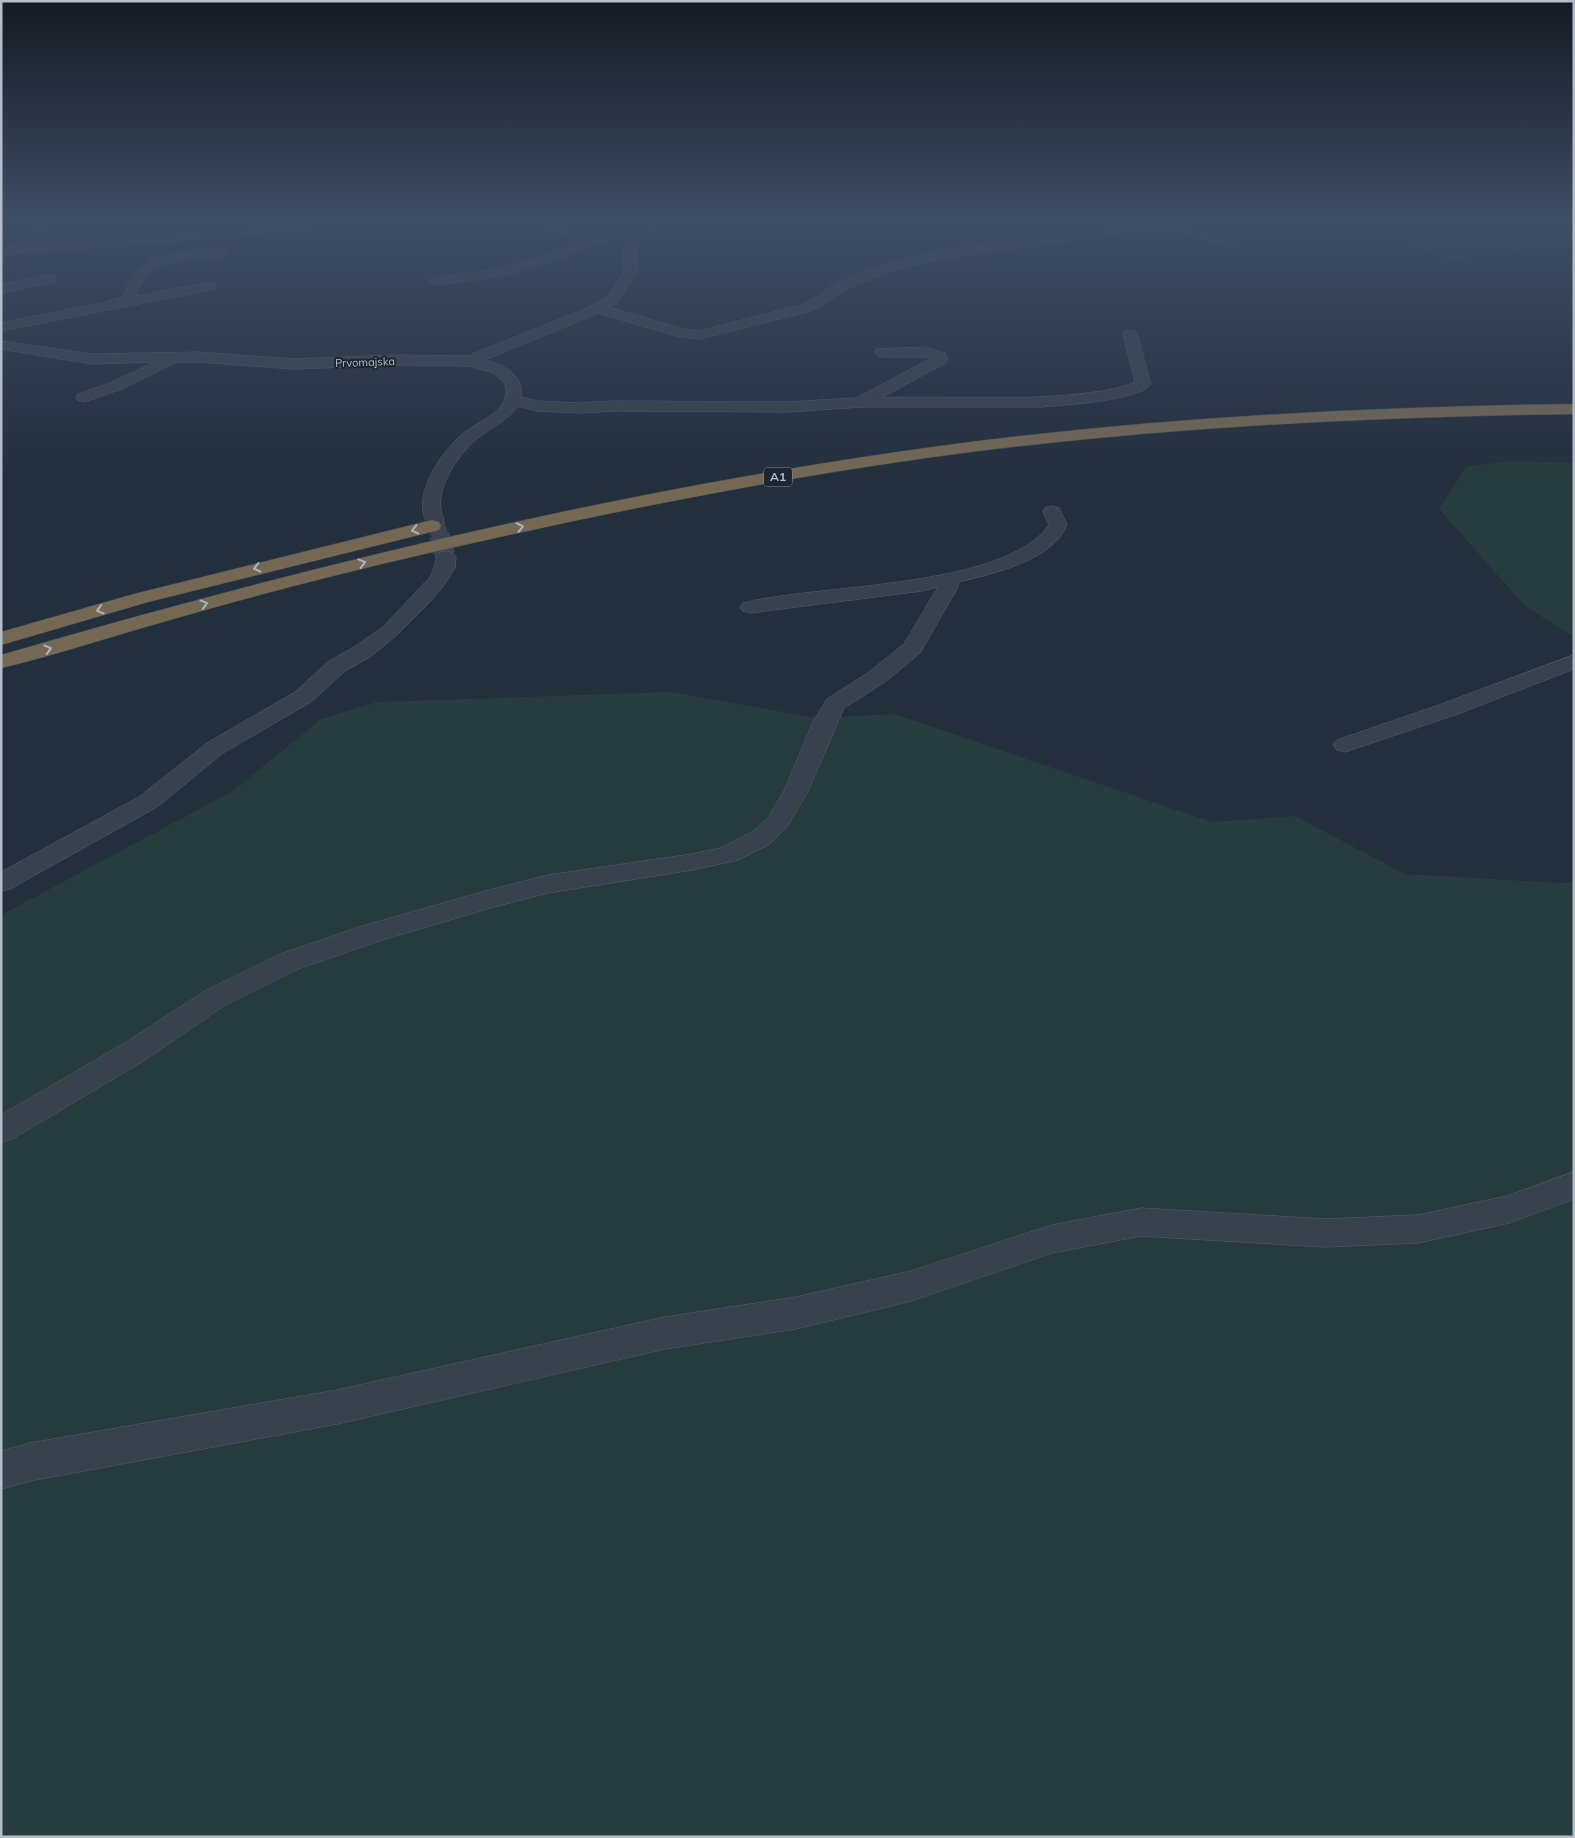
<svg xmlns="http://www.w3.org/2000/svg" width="1575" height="1838" font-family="Mulish,sans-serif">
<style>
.green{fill:#263c3f}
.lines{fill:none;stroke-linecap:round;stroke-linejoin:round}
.minor-tunnel-far1{stroke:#3a4453;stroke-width:17;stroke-dasharray:17 9;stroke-linecap:butt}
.minor-tunnel{stroke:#3a4453;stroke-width:21;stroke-dasharray:21 11;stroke-linecap:butt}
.minor-casing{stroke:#565f6c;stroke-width:1}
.highway-casing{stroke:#434c59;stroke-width:1}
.minor{fill:#38414e;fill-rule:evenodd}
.highway{fill:#746855;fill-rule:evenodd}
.oneway{stroke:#aeb4bd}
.labels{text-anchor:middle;stroke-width:4;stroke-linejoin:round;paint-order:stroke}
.far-street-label{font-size:11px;fill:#b4bcc9;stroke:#1d2633}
.shield{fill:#1d2633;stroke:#878f9c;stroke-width:1}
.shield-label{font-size:12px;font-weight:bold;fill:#b4bcc9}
</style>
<rect width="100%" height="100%" fill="#242f3e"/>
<path class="green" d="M1227,217H1539L1570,240L1560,247L1450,260L1401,242L1344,230Z
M1508,461L1574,463V637L1526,607L1439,509L1466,467Z
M671,692L817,718L894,714L1212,822L1295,816L1405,874L1562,883L1574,882V1837H1V915L233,791L321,719L377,702Z"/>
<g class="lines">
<path class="minor-tunnel-far1" d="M435,520L440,536"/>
<path class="minor-tunnel" d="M439,535L446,557"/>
<defs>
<path id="minor" d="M51,217H67L26,241L22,242L16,238L29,227Z
M539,217L556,225L604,237L606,240L600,244L595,242C538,271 498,278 435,285L428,281L435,277C491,271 531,265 582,239L548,231L533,221Z
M645,217H658L657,219L661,225L659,231L637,243L638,272L618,302L609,307L683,329L699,331L800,305L812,300L838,282L882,265L939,251L1136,223L1182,226L1237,240L1239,243L1233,247L1182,234L1136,231L939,259L892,271L848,288L822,306L810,311L699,339L677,336L598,313L485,360C504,365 524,375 521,397L537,401L580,403L615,401L787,402L856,398L932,358L924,357H882L877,355L874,352L877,349L924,347L945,353L948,360L945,363L881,398C950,395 1018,402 1087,393C1103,391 1120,389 1135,382L1123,334L1125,331H1135L1137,334L1151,384C1139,401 1062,405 1041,407H862L787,412L615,411L580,413L537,411L518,406C508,420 491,428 478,438C457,455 431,493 444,520L442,524L435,526L428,524C409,496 444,448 466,431C477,423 497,415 503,403C507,396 507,387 503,381L493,373L470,366L397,365L294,369L198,362H177L122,389L84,402L78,400L76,397L78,394L110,383L155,362L92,364L1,349V341L92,354L198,352L294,359L397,355L468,356L587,308L608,296L624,272L623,247L625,241L648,229L649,225L644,219Z
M309,223L313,224L315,227L313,230L1,255V247Z
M222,248L228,252L227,255C193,263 146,252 137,296L210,282L217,286L215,289L1,331V323L106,302L124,296C135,250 184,253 222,248Z
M50,275L55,276L57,279L55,282L1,293V285Z
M1052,506L1059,508L1067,525C1064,530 1061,537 1056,541C1035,564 988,575 958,582V587L920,653L885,682L844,708L808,791L787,827L770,844L738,860L729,862L692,870L548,893L490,908L379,941L298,969L225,1005L145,1060L12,1139L1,1142V1115L123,1044L205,991L278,955L359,927L482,892L548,875L692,854L721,848L752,832L768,818L784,791L814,720L827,699L869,672L904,644L938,587L922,591L750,613L743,611L740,607L743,603C816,584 1004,589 1049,525L1043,512L1045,508Z
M446,551L453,553L456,557L455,568L445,584L430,602L397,635L370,657L345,671L311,702L223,753L157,807L10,889L1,891V872L139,797L207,743L295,692L329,661L354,647L383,627L430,577C435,569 434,560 439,553Z
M1574,655V669L1455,715L1345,752L1337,750L1333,745L1337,740L1439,705Z
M1574,1172V1199L1509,1223L1418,1243L1325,1247L1141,1236L1052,1253L911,1301L796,1329L665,1349L337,1424L30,1481L1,1489V1451L30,1443L337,1390L665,1317L796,1297L911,1271L1052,1225L1141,1208L1325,1219L1418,1215L1507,1196Z"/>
<path id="highway" d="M1574,404V414C1360,417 1145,428 933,457C761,481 589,516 420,555C334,575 248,597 163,622C109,637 56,655 1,668V655C307,566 617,490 933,447C1145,418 1360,407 1574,404Z
M432,520L439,522L441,526L439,530L148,602L1,645V632L134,594Z"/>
</defs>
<use href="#minor" class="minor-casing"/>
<use href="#highway" class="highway-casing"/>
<use href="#minor" class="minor"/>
<use href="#highway" class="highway"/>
</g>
<defs><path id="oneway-chevron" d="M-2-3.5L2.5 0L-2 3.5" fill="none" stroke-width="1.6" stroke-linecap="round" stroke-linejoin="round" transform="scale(1.25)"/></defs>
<g class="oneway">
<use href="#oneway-chevron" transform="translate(520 527) rotate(-12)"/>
<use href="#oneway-chevron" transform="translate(415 530) rotate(167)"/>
<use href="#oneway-chevron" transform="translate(362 563) rotate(-14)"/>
<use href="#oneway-chevron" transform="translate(257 568) rotate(166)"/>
<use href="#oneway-chevron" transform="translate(204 604) rotate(-15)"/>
<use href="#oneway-chevron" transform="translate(100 610) rotate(164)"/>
<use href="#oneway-chevron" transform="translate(48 649) rotate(-16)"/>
</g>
<linearGradient id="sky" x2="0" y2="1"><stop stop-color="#141a22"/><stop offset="0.46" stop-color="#3f4d63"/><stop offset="1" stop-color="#3f4d63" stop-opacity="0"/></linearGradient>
<rect width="1575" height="474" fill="url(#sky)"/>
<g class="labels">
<g class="far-street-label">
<text transform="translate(365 362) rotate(-2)" y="4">Prvomajska</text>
</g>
<rect class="shield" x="764" y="467.5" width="28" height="19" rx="4"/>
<g class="shield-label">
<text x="778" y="481">A1</text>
</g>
</g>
<rect width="1575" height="1838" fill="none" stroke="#b4bcc9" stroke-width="5"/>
</svg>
